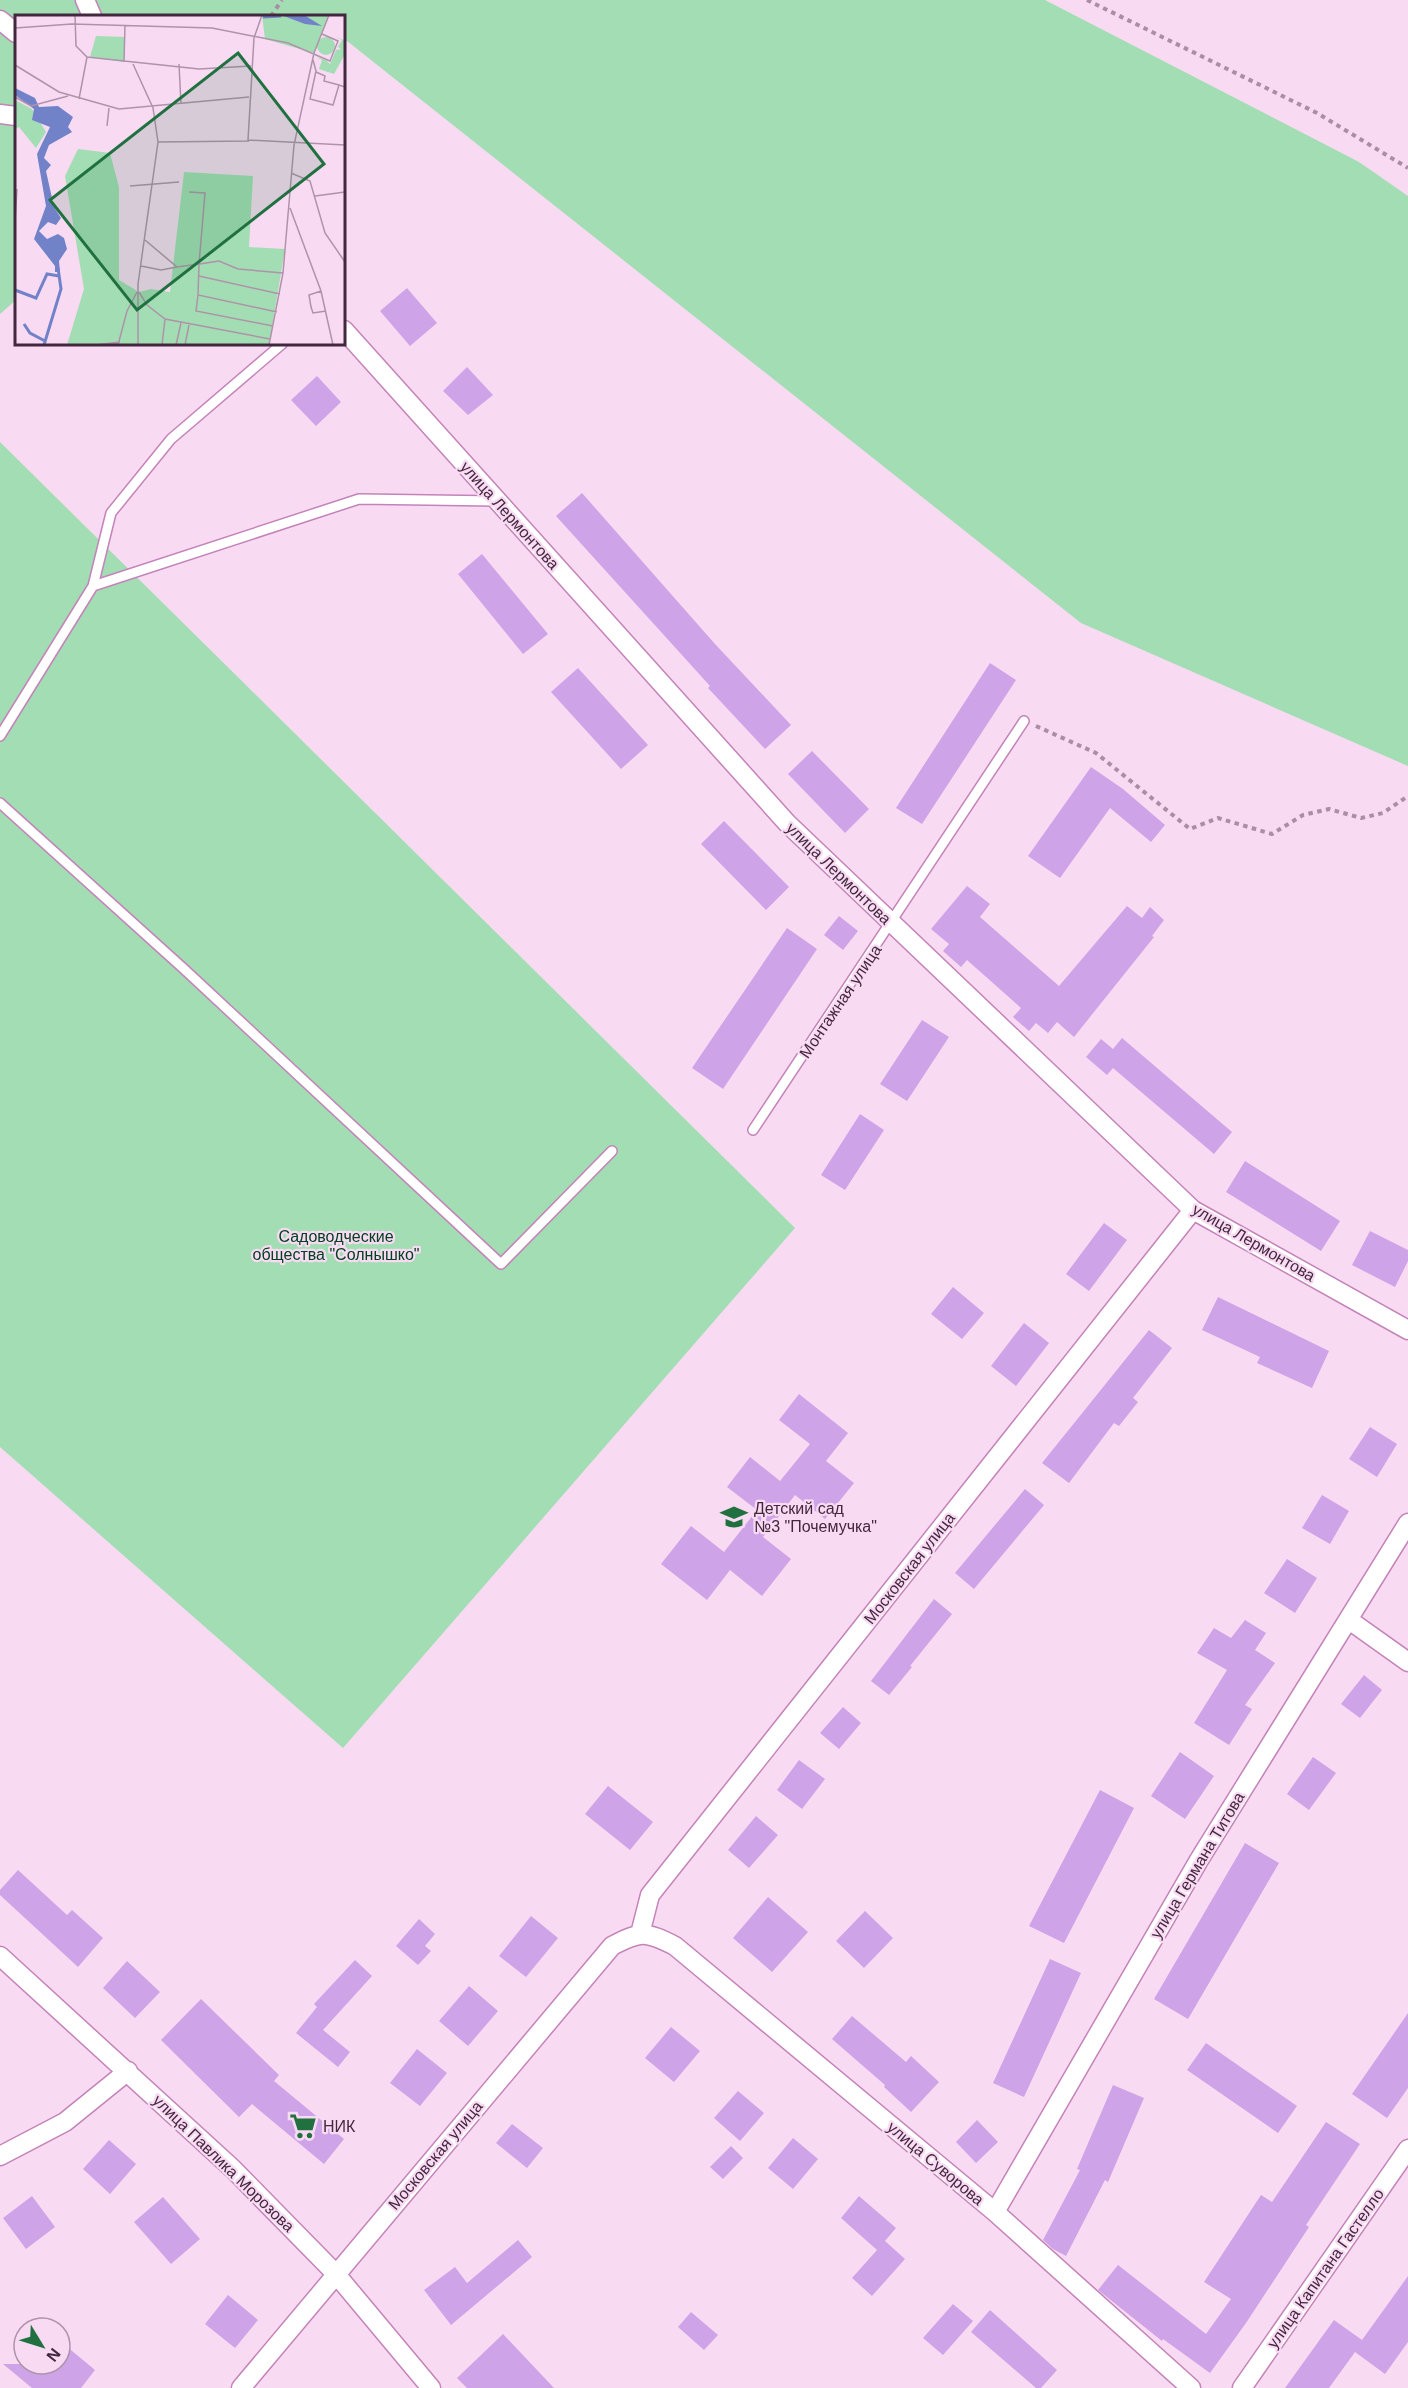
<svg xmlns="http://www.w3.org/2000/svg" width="1408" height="2388" font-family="Helvetica,sans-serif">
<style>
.green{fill:#a2ddb3}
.building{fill:#cfa3e7}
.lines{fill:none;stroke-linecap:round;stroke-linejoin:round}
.service-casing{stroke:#c483b9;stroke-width:12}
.minor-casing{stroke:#c483b9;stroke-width:21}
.path{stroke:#a98ea4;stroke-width:4;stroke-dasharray:4.5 4.5;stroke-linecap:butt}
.service{stroke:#fff;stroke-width:9}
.minor{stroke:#fff;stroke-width:18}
.labels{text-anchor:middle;stroke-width:4.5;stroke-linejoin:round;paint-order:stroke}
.street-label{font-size:16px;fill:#42283e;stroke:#f8dbf2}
.park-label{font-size:16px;fill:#00401f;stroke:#f8dbf2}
.poi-label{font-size:16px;fill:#42283e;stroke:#f8dbf2;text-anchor:start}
.inset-river{fill:none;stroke:#7282c9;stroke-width:3}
.inset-road{fill:none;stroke:#af93aa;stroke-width:1.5}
.view{fill:#207040;fill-opacity:0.15;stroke:#207040;stroke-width:3}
.inset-edge{fill:none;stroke:#42283e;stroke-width:3}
</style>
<rect width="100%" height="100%" fill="#f8dbf2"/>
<path class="green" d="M0,0H1045L1359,162L1408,196V766L1081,623L347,41L344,42V16H16V300L0,314Z
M0,442L795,1228L343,1748L0,1447Z"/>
<path class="building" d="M407,288L437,323L410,346L380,311Z
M467,367L493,395L468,415L443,391Z
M317,376L341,402L316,426L291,400Z
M582,493L715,644L791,725L765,749L708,688L710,686L556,516Z
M482,554L548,634L523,654L458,574Z
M990,663L1016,680L922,824L896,808Z
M578,668L648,745L621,769L551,692Z
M812,751L869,809L845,833L788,774Z
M1091,767L1123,789L1165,825L1151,842L1110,808L1060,878L1028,856Z
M724,821L789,887L766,910L701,844Z
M967,886L990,904L980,917L1059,986L1127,906L1142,918L1150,907L1164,920L1152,936L1154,937L1074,1037L1057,1022L1048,1033L1036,1023L1029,1031L1013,1017L1021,1008L967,960L961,967L943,951L949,944L931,929Z
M839,916L858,931L843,950L824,935Z
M787,928L817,949L723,1089L692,1068Z
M922,1020L949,1037L907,1101L880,1084Z
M1122,1038L1232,1132L1214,1154L1113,1068L1107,1075L1086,1057L1101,1039L1113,1049Z
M860,1114L884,1130L845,1190L821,1175Z
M1245,1161L1340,1221L1321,1251L1226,1192Z
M1104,1223L1127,1240L1089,1291L1066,1274Z
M1370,1231L1408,1250V1261L1395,1287L1352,1265Z
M953,1287L984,1313L962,1339L931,1314Z
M1218,1297L1329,1351L1312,1388L1257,1363L1260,1357L1202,1330Z
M1024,1323L1049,1343L1016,1386L991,1366Z
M1149,1330L1172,1348L1133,1398L1138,1402L1119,1426L1114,1423L1069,1483L1042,1463Z
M799,1394L848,1433L826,1461L854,1483L825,1519L795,1495L763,1537L791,1559L762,1596L730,1570L707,1600L661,1564L691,1526L724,1552L757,1510L727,1487L750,1457L780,1481L810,1444L779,1420Z
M1370,1427L1397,1444L1377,1477L1349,1459Z
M1025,1489L1044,1505L974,1589L955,1573Z
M1322,1495L1349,1511L1330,1544L1302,1528Z
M1287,1559L1317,1578L1295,1613L1264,1593Z
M934,1599L952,1614L910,1666L912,1667L889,1695L871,1681Z
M1245,1620L1266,1633L1255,1650L1275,1663L1245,1705L1252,1709L1229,1745L1194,1723L1227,1670L1197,1653L1214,1628L1231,1638Z
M1364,1675L1382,1690L1360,1718L1341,1704Z
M843,1707L861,1723L839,1749L820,1733Z
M1180,1752L1214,1776L1185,1819L1151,1796Z
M1313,1757L1336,1773L1309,1810L1287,1794Z
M799,1760L825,1779L802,1809L777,1790Z
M608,1786L653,1822L630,1850L585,1814Z
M1100,1790L1134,1808L1064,1943L1029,1926Z
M756,1816L778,1835L749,1868L728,1850Z
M1245,1843L1279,1863L1188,2019L1154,1999Z
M18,1870L67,1915L72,1910L103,1938L78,1967L0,1895V1890Z
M768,1897L808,1932L772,1972L733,1938Z
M865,1911L893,1938L864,1968L836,1941Z
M531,1916L558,1938L526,1977L499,1956Z
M419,1919L435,1934L425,1946L431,1951L418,1965L396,1946Z
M1050,1959L1081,1973L1024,2097L993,2083Z
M355,1960L372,1976L323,2030L350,2052L338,2067L296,2033L317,2007L314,2004Z
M127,1961L160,1992L135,2018L103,1988Z
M469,1986L498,2011L468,2046L439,2021Z
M201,1999L279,2075L274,2081L344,2139L324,2164L252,2104L239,2117L161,2040Z
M1408,2013V2088L1387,2118L1352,2094Z
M852,2016L906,2062L911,2056L939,2082L911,2112L884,2087L885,2085L832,2039Z
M671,2027L700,2051L674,2082L645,2058Z
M1206,2043L1297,2106L1278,2133L1187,2070Z
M417,2049L447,2073L420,2106L390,2083Z
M1113,2085L1144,2098L1108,2182L1105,2180L1066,2256L1053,2249L1043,2240L1080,2170L1077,2169Z
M738,2091L764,2113L740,2141L714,2118Z
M977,2120L998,2142L976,2163L956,2142Z
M1326,2122L1360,2144L1306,2225L1309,2227L1246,2323L1210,2373L1163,2339L1162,2341L1098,2290L1118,2265L1206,2334L1231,2299L1204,2282L1261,2195L1272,2202Z
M512,2124L543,2148L527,2168L496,2143Z
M793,2138L818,2159L793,2189L768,2168Z
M109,2140L136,2164L110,2194L83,2169Z
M731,2146L743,2158L723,2179L710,2167Z
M32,2196L55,2227L26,2249L3,2218Z
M859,2196L896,2228L885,2241L905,2259L872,2296L852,2278L877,2250L841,2218Z
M163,2197L200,2239L171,2264L134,2222Z
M518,2240L532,2257L451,2325L424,2290L455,2267L467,2283Z
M1408,2276V2342L1385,2374L1355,2352L1329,2388H1285L1334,2320L1362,2340Z
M228,2295L258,2320L235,2348L205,2324Z
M953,2304L973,2321L943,2355L923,2338Z
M990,2310L1057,2370L1041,2388H1036L971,2332Z
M691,2312L718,2335L704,2350L678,2327Z
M503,2334L554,2388H467L457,2378Z
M60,2341L95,2370L81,2388H32L3,2364H60Z"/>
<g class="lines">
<defs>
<path id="service" d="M93,586L111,513L171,439L282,344
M0,736L93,586L359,499L497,501
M0,803L184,969L501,1264L612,1151
M753,1130L1024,721"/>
<path id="minor" d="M85,0L92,16
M0,20L16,33
M0,114L16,116
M344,330L787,823L1193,1210L1408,1330
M1349,1620L1408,1662
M640,1934L650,1895L1193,1210
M0,1956L233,2169L335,2273L431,2388
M0,2156L65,2122L128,2071
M995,2212L1199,1860L1408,1523
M241,2388L612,1946C640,1931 646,1931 675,1946L995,2212L1191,2388
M1242,2388L1408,2149"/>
</defs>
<use href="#service" class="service-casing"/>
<use href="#minor" class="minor-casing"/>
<path class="path" d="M1087,0L1317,113L1408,168
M271,16L282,0
M1036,726L1096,753L1190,829L1218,818L1272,834L1303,815L1329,809L1361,818L1383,813L1408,796"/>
<use href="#service" class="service"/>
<use href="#minor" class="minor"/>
</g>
<defs>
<symbol id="school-bare" viewBox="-9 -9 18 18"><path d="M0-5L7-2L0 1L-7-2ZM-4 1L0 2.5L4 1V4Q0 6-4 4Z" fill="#207040" stroke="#f8dbf2" stroke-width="2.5" paint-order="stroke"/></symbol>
<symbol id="supermarket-bare" viewBox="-9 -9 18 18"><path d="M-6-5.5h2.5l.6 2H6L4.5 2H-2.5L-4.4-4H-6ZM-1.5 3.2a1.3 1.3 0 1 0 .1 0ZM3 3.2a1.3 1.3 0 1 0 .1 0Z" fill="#207040" stroke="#f8dbf2" stroke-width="2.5" paint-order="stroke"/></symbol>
</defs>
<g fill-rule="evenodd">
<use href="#school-bare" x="715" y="1498" width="38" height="38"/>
<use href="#supermarket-bare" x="284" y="2107" width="38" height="38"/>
</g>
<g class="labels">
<g class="street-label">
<text transform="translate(510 515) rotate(48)" y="6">улица Лермонтова</text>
<text transform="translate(839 873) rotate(44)" y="6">улица Лермонтова</text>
<text transform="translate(840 1001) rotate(-56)" y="6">Монтажная улица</text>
<text transform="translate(1254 1242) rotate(30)" y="6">улица Лермонтова</text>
<text transform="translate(909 1568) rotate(-52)" y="6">Московская улица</text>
<text transform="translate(1197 1865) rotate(-59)" y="6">улица Германа Титова</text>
<text transform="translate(435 2155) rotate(-50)" y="6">Московская улица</text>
<text transform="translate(224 2163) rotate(44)" y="6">улица Павлика Морозова</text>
<text transform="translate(936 2163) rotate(40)" y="6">улица Суворова</text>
<text transform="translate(1325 2268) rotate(-55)" y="6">улица Капитана Гастелло</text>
</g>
<g class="park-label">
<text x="336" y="1242">Садоводческие<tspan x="336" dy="18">общества "Солнышко"</tspan></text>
</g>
<g class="poi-label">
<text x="754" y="1514">Детский сад<tspan x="754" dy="18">№3 "Почемучка"</tspan></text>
<text x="323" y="2132">НИК</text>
</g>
</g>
<g transform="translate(15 15)">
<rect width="330" height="330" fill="#f8dbf2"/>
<path d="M247,0H314L299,38L250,24ZM81,21L110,22L109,47L75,42ZM320,22L329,25L330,39L319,59L304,54L307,45L301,42L311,45L315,49L321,35L326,34L323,32L327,25ZM302 31a9 9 0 1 1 18 0a9 9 0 1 1-18 0ZM0,85L17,94L31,117L21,133L4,112L0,114ZM63,134L95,138L104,172V265L124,277L136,274L155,277L169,157L238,161L234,232L270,234L254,330H52L69,274L50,161Z" fill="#a2ddb3"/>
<path d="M266,0H289L307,11L290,9ZM0,73L20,83L24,92L43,91L58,102L53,112L57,117L34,130L29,143L36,150L31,156L37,183L35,186L46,203L41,210L33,207L24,216L32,224L43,219L49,223L52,234L44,246L45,257H40V251L19,224L31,191L22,139L35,112L17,105L19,94L0,80Z" fill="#7282c9"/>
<path class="inset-river" d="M248,2L266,1M0,275L21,283L32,259L44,261M9,309L15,318L30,326M29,330L46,274L43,253"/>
<path class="inset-road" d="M60,0L61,31L72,42L184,54L236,51M247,0L239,23L233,125L330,130M0,13L57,9L197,13L273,28L315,46L323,26L307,19M298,45L301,56L295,84L318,90L324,70L330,72M109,47L110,10M118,49L138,93L143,127L123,269V330M164,49L166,89M0,50L44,77L104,94L234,82M301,57L310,61L309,66L324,70M0,82L16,91L53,81M64,84L72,42M92,111L94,93M143,127L234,126M276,158L295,166L310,218L330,247M115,171L164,167M174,177L190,178L184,249L204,246L223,254L268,258M300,181L330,177M275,193L306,276L318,330M0,206L2,174M130,225L162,252L184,249L183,280L262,297M126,251L146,255L162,252M184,261L265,279M306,276L294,280L296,292L298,298L311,296M124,277L132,290L150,304L255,324M183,280L181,296L258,311M81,330L105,327M103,330L112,296L122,277M147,330L150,304M161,330L166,308M170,330L174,310M254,330L268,258L279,130L299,38L314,0"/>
<path class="view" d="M223,38L309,149L122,295L35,185Z"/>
<rect width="330" height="330" class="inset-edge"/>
</g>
<g transform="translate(42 2346) rotate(128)"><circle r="28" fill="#f8dbf2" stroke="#af93aa" stroke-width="1.5"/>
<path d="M0-4.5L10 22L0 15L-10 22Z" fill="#207040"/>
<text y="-9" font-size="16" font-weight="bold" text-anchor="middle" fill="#42283e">N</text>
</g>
</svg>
